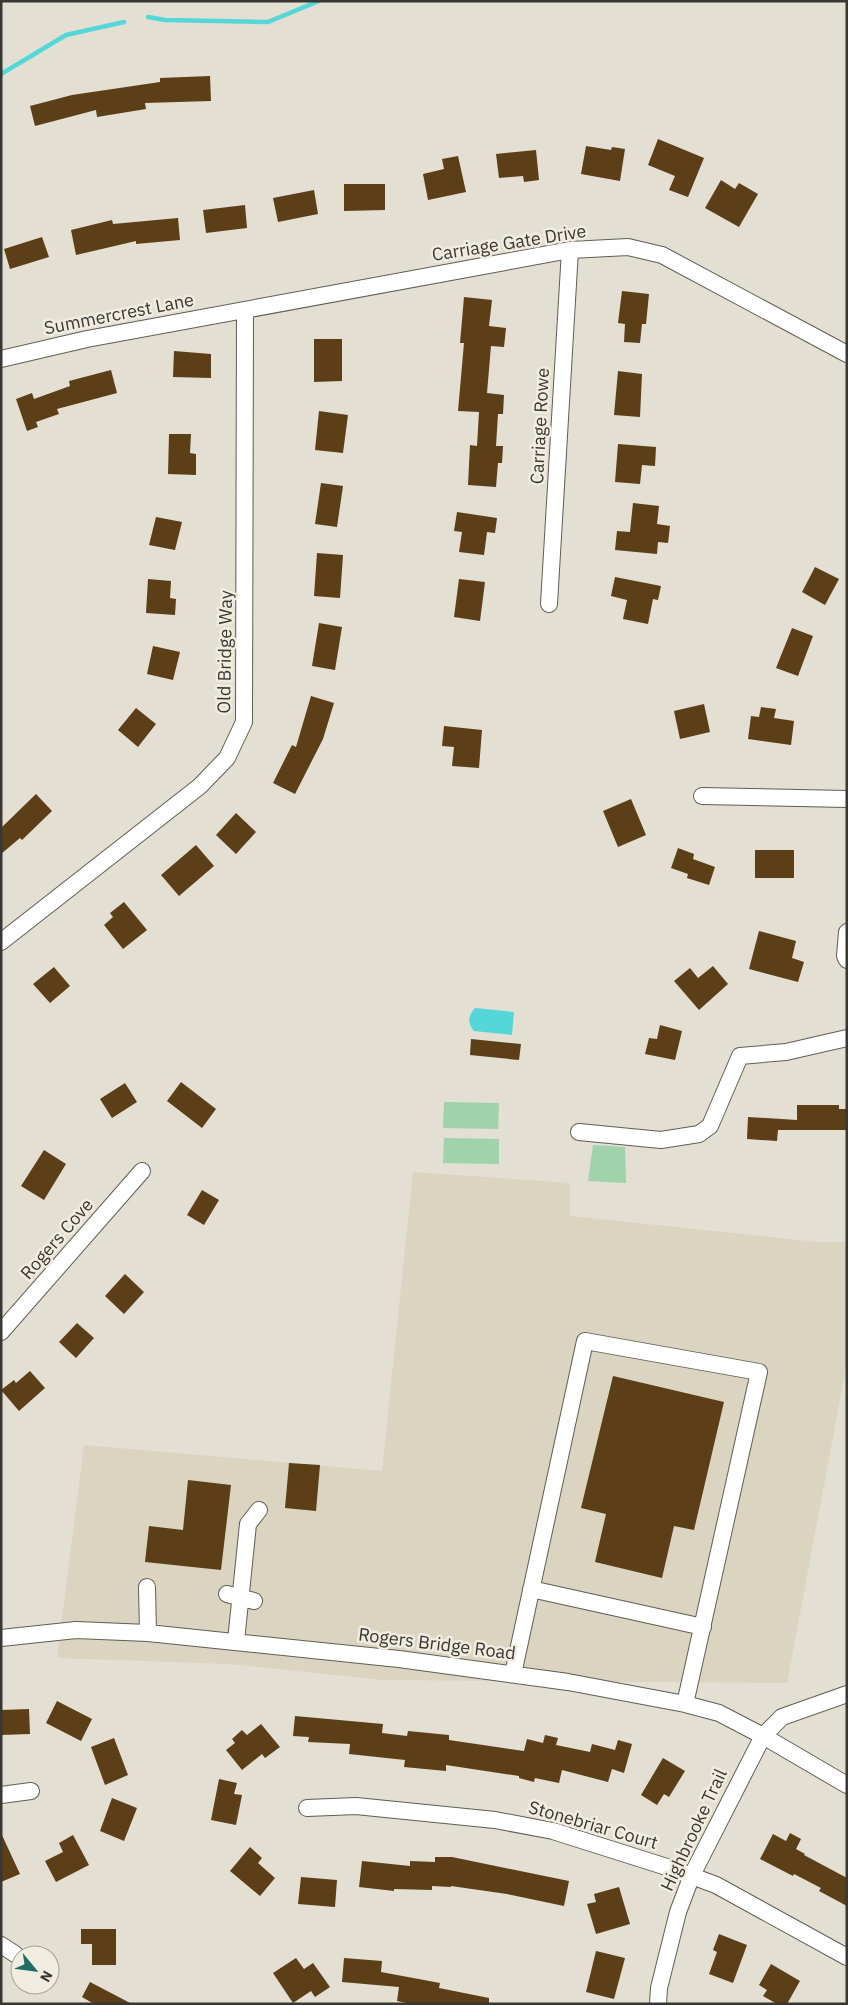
<svg xmlns="http://www.w3.org/2000/svg" width="848" height="2005" font-family="'IBM Plex Sans',sans-serif">
<style>
.built{fill:#dad4c1}
.green{fill:#9ed3ab}
.water{fill:#55d7d9}
.lines{fill:none;stroke-linecap:round;stroke-linejoin:round}
.stream{stroke:#55d7d9;stroke-width:4.5}
.building{fill:#5c3e17}
.minor-casing{stroke:#605d52;stroke-width:18}
.minor{stroke:#fff;stroke-width:16}
.labels{text-anchor:middle;stroke-width:5;stroke-linejoin:round;paint-order:stroke}
.street-label{font-size:18px;fill:#383732;stroke:#f0ece0}
</style>
<rect width="100%" height="100%" fill="#e3dfd2"/>
<path class="built" d="M413,1172L570,1183V1216L818,1242H847V1362L787,1683L383,1680L229,1664L57,1658L84,1445L382,1471Z"/>
<path class="green" d="M444,1102L499,1103L498,1129L443,1128Z
M444,1138L499,1139V1164L443,1163Z
M593,1145L625,1147L626,1183L588,1181Z"/>
<path class="water" d="M475,1008L514,1012L512,1035L474,1031C467,1023 468,1016 475,1008Z"/>
<g class="lines">
<path class="stream" d="M148,17L165,20L268,22L319,1
M1,74L66,35L124,22"/>
</g>
<path class="building" d="M210,76L211,101L145,103L146,109L97,117L96,110L35,126L30,106L72,95L160,82V78Z
M658,139L704,158L688,197L669,190L675,176L648,165Z
M586,146L611,150L612,147L625,149L620,181L581,174Z
M536,150L539,180L524,182L523,176L499,178L496,154Z
M458,156L466,192L428,200L423,174L444,169L442,159Z
M721,180L735,189L739,183L758,194L739,227L705,208Z
M344,184H385V210L344,211Z
M314,190L318,214L278,222L273,198Z
M245,205L247,228L206,233L203,210Z
M178,218L180,240L136,244V241L76,255L71,230L112,220L113,224Z
M42,237L49,257L10,269L4,249Z
M622,291L649,294L646,324H642L640,343L624,342L625,324L618,323Z
M464,297L492,300L489,326L506,328L504,347L491,346L487,393L504,395L503,414H498L496,446H503L502,463H498L496,487L468,485L470,445L477,446L479,412L458,411L464,343H460Z
M314,339H342V381L314,382Z
M174,351L211,354V378L173,377Z
M111,370L117,393L57,409L59,414L36,422L38,427L27,431L16,399L32,393L34,399L70,386L69,381Z
M618,371L642,374L640,417L614,415Z
M319,411L348,415L343,453L315,450Z
M169,434H191L190,453L196,454V475L168,474Z
M618,444L656,447L655,466L642,465L640,484L615,482Z
M321,483L343,486L337,527L315,524Z
M633,503L659,506L657,524L670,526L668,543L658,542L657,554L615,550L617,531L630,532Z
M457,512L497,518L495,533L487,532L484,555L459,552L462,532L454,531Z
M156,517L182,522L175,550L149,545Z
M317,553L343,555L340,598L314,596Z
M815,567L839,579L825,605L802,592Z
M615,577L661,586L658,600L653,599L648,624L623,619L627,600L611,596Z
M148,579L171,581L170,598L176,599L175,615L146,613Z
M459,579L485,582L480,621L454,617Z
M319,623L342,627L335,670L312,666Z
M792,628L813,636L798,676L776,668Z
M153,646L180,652L173,680L147,674Z
M311,696L334,703L323,739L295,794L273,783L292,745L296,747Z
M704,704L710,732L680,739L674,711Z
M761,707L776,709L774,718L794,721L791,745L748,739L751,716L759,717Z
M136,708L156,724L138,747L118,730Z
M444,726L482,730L479,768L452,766L454,747L442,746Z
M36,794L52,811L22,840L20,838L1,854V828Z
M631,799L646,835L618,847L603,811Z
M236,813L256,832L236,854L216,835Z
M196,845L214,866L179,896L161,875Z
M678,848L694,854L693,859L715,867L709,885L687,878L688,874L671,868Z
M755,850H794V878H755Z
M124,902L147,930L123,949L104,925L113,917L110,913Z
M759,931L796,941L792,958L804,962L798,982L749,969Z
M713,966L728,984L699,1010L674,981L690,968L698,978Z
M54,967L70,986L50,1003L33,984Z
M660,1025L682,1031L675,1060L645,1054L649,1038L657,1039Z
M471,1039L521,1044L519,1060L470,1055Z
M181,1082L216,1109L202,1128L167,1101Z
M125,1083L137,1102L112,1118L100,1099Z
M797,1105H839V1109H847V1130H778L777,1141L747,1139L748,1117L797,1120Z
M44,1150L66,1164L44,1200L21,1186Z
M202,1190L219,1200L204,1225L187,1215Z
M125,1274L144,1292L124,1314L105,1296Z
M77,1323L94,1338L76,1358L59,1342Z
M30,1371L45,1388L19,1411L1,1390L14,1380L16,1383Z
M613,1376L724,1402L694,1530L674,1526L662,1578L595,1562L606,1514L581,1508Z
M289,1463L320,1465L316,1511L285,1508Z
M188,1480L231,1485L221,1570L145,1562L149,1526L183,1530Z
M57,1701L92,1719L81,1741L46,1723Z
M29,1709L30,1734L1,1735V1710Z
M295,1716L383,1724L382,1733L407,1736L408,1731L449,1735V1740L524,1751L527,1739L543,1743L545,1735L558,1738L556,1745L590,1752L592,1744L615,1750L618,1740L632,1744L624,1773L612,1769L608,1782L562,1770L559,1783L535,1778L534,1782L519,1778V1776L446,1765V1771L404,1767L405,1760L349,1754L350,1744L308,1742L309,1737L293,1736Z
M261,1724L280,1747L265,1758L262,1754L242,1770L226,1750L235,1743L232,1739L242,1730L247,1735Z
M114,1738L128,1775L105,1785L91,1747Z
M663,1758L685,1771L669,1797L664,1794L657,1805L641,1795Z
M219,1779L237,1783L234,1794L242,1795L236,1825L211,1820Z
M112,1798L137,1808L124,1841L100,1831Z
M1,1833L20,1874L1,1882Z
M790,1833L801,1839L796,1849L805,1854L804,1855L847,1878V1906L819,1891L821,1888L794,1874L793,1876L760,1859L773,1834L786,1841Z
M73,1835L89,1865L56,1882L45,1861L63,1852L59,1843Z
M250,1847L262,1858L258,1863L275,1878L260,1896L230,1871Z
M435,1857H452L569,1881L564,1906L507,1894L451,1886V1887L432,1886V1890L394,1889V1891L359,1887L362,1861L410,1866V1861L435,1862Z
M301,1877L337,1880L335,1907L298,1904Z
M619,1887L630,1924L596,1934L587,1904L596,1902L594,1894Z
M81,1929H116V1965H92V1944H81Z
M719,1934L747,1945L733,1983L709,1974L717,1952L713,1950Z
M596,1951L625,1958L614,1999L586,1992Z
M296,1958L304,1969L313,1963L330,1987L315,1997L311,1991L293,2003L273,1973Z
M344,1958L382,1961L381,1972L440,1983L439,1988L489,1998V2004H411L397,2001L399,1987L342,1982Z
M771,1964L800,1981L787,2004H777L763,1996L767,1990L759,1985Z
M90,1982L132,2004H94L82,1997Z"/>
<g class="lines">
<defs>
<path id="minor" d="M1,359L87,339L570,250L628,247L662,255L847,354
M549,604L570,250
M702,796L847,799
M847,932L845,956L847,960
M1,942L200,786L227,758L244,722L245,310
M579,1132L661,1140L699,1134L710,1126L740,1056L786,1052L847,1038
M1,1332L142,1171
M147,1587L148,1633
M531,1589L703,1627
M227,1594L254,1601
M1,1638L76,1630L148,1633L399,1659L568,1682L685,1704L719,1713L763,1736L847,1785
M236,1641L248,1524L259,1510
M513,1674L585,1341L759,1372L685,1704
M1,1795L31,1791
M307,1808L356,1806L495,1820L553,1831L673,1869L716,1885L847,1957
M1,1945L15,1954
M658,2004L659,1988L678,1912L692,1875L763,1736L782,1717L847,1694"/>
</defs>
<use href="#minor" class="minor-casing"/>
<use href="#minor" class="minor"/>
</g>
<g class="labels">
<g class="street-label">
<text transform="translate(509 243) rotate(-9)" y="6">Carriage Gate Drive</text>
<text transform="translate(119 314) rotate(-11)" y="6">Summercrest Lane</text>
<text transform="translate(540 426) rotate(-87)" y="6">Carriage Rowe</text>
<text transform="translate(225 652) rotate(-89)" y="6">Old Bridge Way</text>
<text transform="translate(57 1239) rotate(-49)" y="6">Rogers Cove</text>
<text transform="translate(437 1644) rotate(7)" y="6">Rogers Bridge Road</text>
<text transform="translate(593 1825) rotate(16)" y="6">Stonebriar Court</text>
<text transform="translate(694 1830) rotate(-65)" y="6">Highbrooke Trail</text>
</g>
</g>
<rect width="848" height="2005" fill="none" stroke="#383732" stroke-width="5"/>
<g transform="translate(35 1970) rotate(119)"><circle r="24" fill="#f0ece0" stroke="#a6a49a"/>
<path d="M0-4L9 19L0 12L-9 19Z" fill="#226c65"/>
<text y="-8" font-size="14" font-weight="bold" text-anchor="middle" fill="#383732">N</text>
</g>
</svg>
